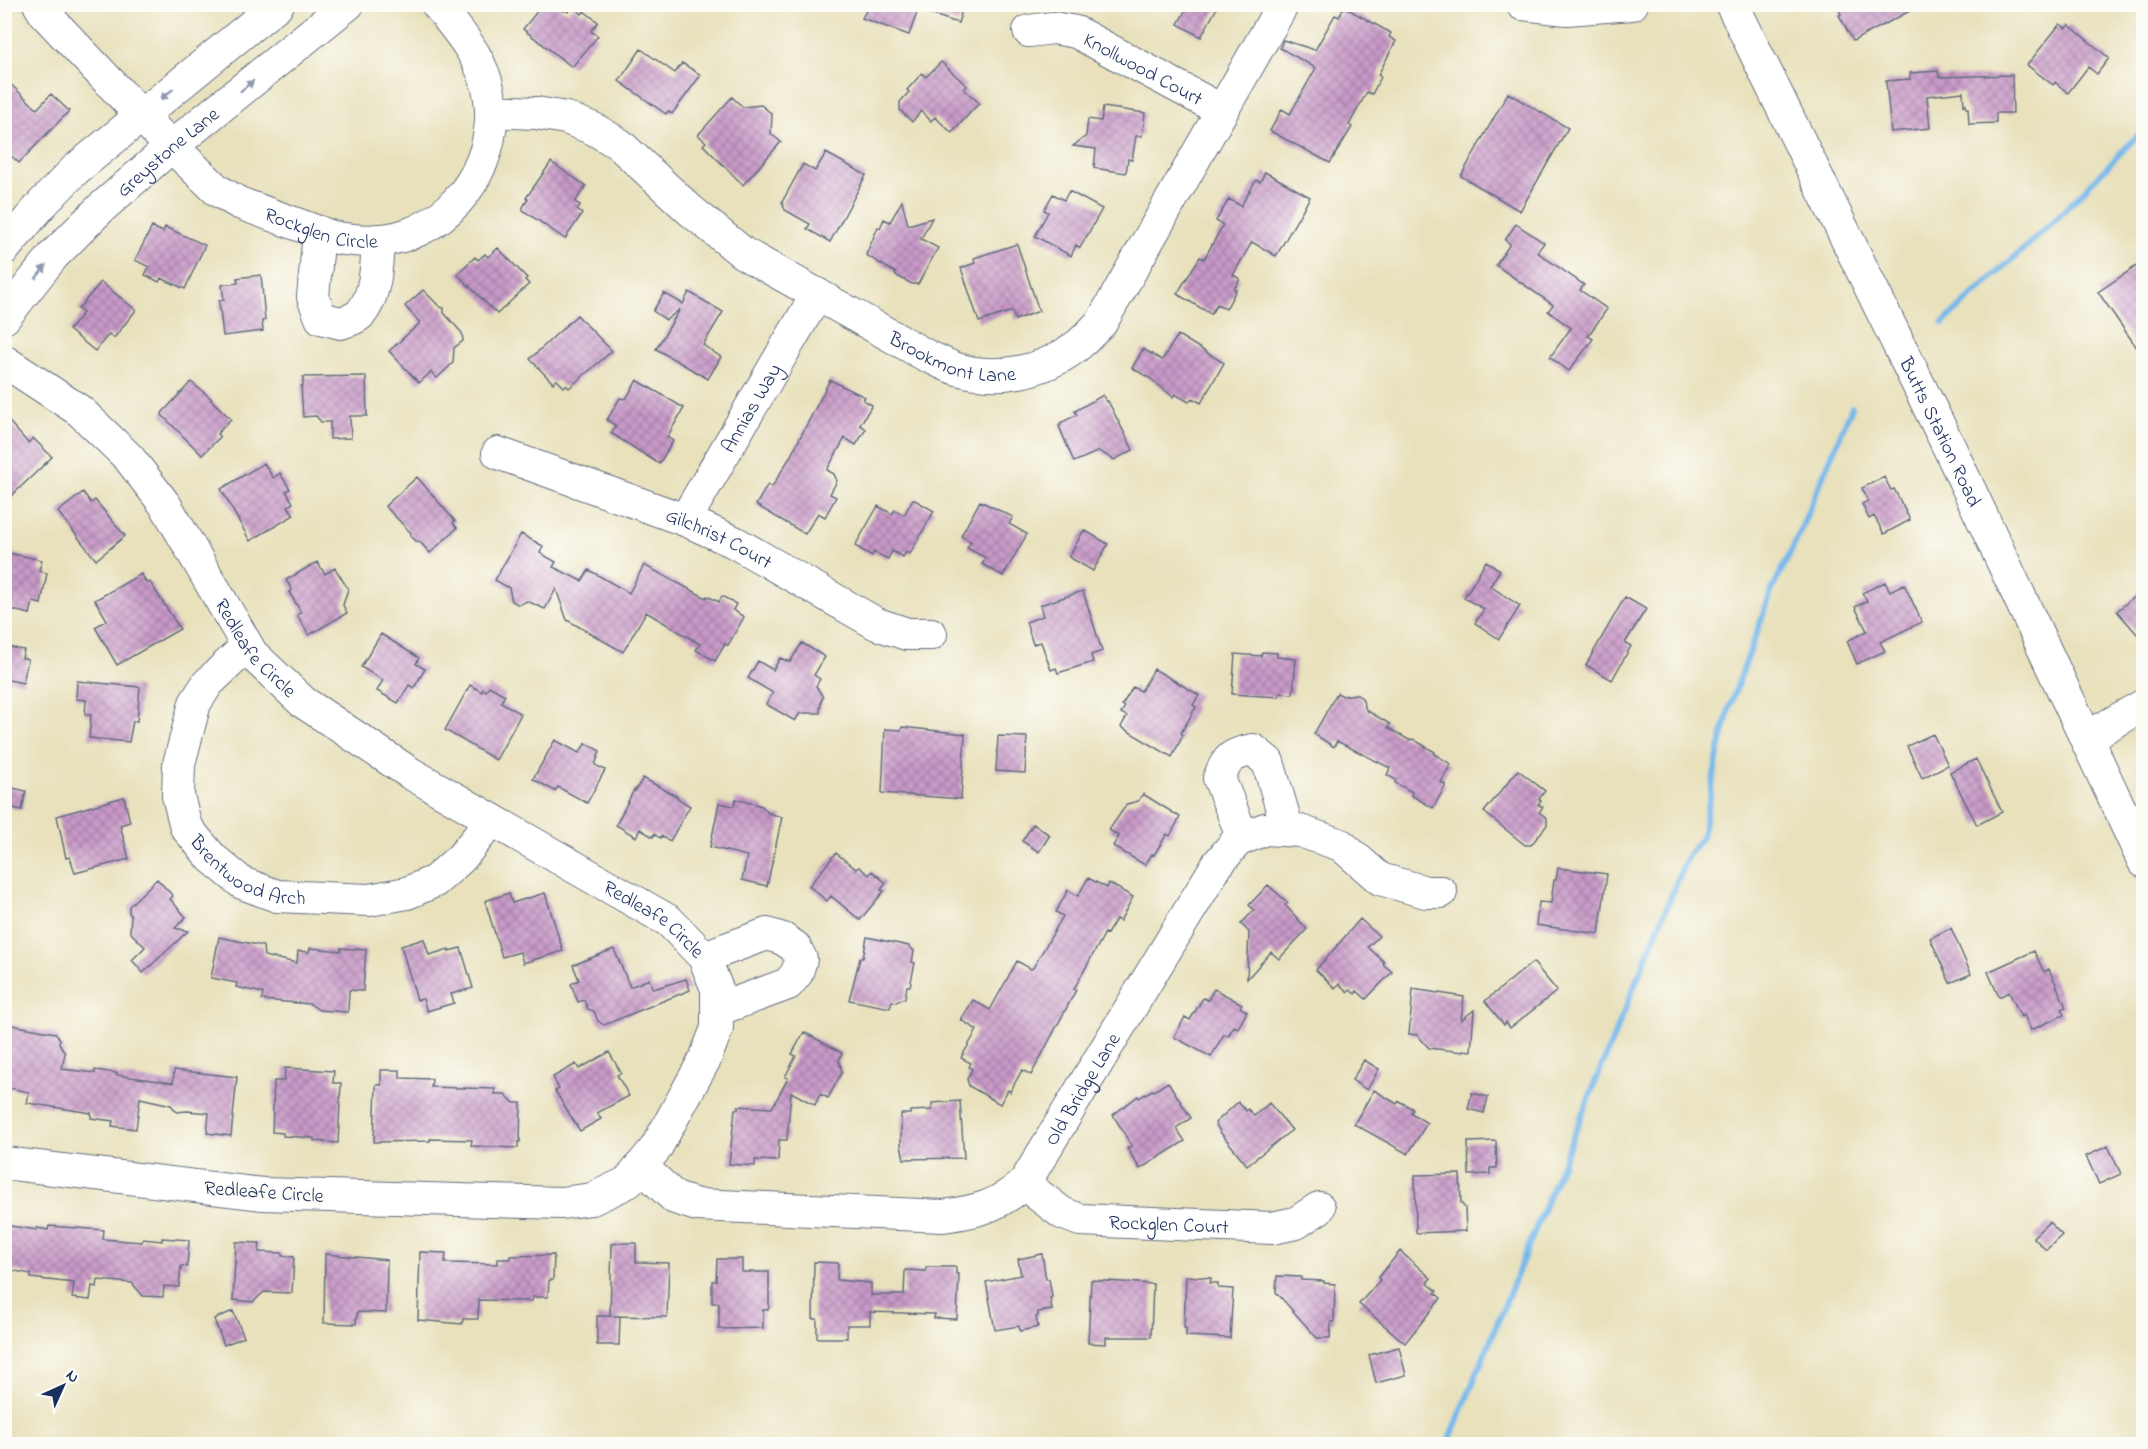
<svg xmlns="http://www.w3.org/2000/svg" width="2148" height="1449" font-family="'Indie Flower',sans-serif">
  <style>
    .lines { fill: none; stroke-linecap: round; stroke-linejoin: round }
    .stream { stroke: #75b8eb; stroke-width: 6 }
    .building { fill: url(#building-cross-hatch) }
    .minor-casing { stroke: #636d7f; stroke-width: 34 }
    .major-casing { stroke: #636d7f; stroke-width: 35 }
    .minor { stroke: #fff; stroke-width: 32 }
    .major { stroke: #fff; stroke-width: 33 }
    .oneway { fill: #8d97ae }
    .labels { text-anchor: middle; stroke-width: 4.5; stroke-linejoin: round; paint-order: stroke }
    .street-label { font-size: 20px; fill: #1b2f5e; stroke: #fdfcf7 }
  </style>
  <defs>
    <pattern id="building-cross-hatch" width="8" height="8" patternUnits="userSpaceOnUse" patternTransform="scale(1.5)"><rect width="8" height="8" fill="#c99ac8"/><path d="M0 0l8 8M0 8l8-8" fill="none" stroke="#a27ea6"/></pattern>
  </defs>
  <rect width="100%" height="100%" fill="#fdfcf7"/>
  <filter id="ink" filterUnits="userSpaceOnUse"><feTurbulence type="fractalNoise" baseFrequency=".0167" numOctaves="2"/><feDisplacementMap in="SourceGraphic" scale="12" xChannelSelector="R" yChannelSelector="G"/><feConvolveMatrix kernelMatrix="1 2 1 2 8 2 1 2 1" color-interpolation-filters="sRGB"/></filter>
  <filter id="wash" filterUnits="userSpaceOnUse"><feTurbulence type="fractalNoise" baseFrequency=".008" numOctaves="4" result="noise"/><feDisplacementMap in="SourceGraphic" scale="24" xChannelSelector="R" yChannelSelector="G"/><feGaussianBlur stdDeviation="1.35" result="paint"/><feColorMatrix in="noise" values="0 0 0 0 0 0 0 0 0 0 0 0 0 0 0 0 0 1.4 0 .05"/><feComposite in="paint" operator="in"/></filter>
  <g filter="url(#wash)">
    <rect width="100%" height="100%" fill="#e8e1bc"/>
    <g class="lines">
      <path class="stream" d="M1943 323 2054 221 2144 129
        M1448 1444 1687 857 1702 837 1719 750 1730 706 1772 590 1795 543 1852 407"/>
    </g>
    <g id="blocks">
      <path class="building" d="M543 4H556L564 11 566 10 568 12 573 6 582 14 584 11 598 22 591 31 598 36 572 67 523 29Z
        M870 4H964L958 23 918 10 909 35 862 18Z
        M1189 4H1219L1201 37 1178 24Z
        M1836 4H1923L1853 41 1839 15 1841 14Z
        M1344 7 1391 33 1389 37 1396 41 1378 75 1381 77 1372 94 1367 92 1349 125 1352 127 1330 163 1270 131 1282 109 1290 114 1316 68 1280 48 1283 40 1315 50 1335 15 1339 17Z
        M2060 24 2066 28 2069 25 2109 58 2097 74 2088 67 2068 93 2055 82 2053 85 2027 65Z
        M641 49 675 73 682 63 701 75 672 114 668 111 666 114 619 81Z
        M941 62 967 86 964 89 979 103 952 133 935 117 931 121 921 111 912 122 900 110V102L909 92 907 90 922 73 926 77Z
        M1938 71 1939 77 2012 75 2013 113H1996V123L1969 124 1968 108H1966V104L1964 105 1963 92 1927 96 1930 128 1891 132 1886 81 1910 79V73Z
        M4 78 37 109 51 94 69 111 19 163 4 149Z
        M1508 93 1568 128 1520 211 1461 176Z
        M732 97 743 107 761 105 772 114 771 134 781 142 743 185 703 145 706 142 698 135Z
        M1103 107 1145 113 1142 136H1136L1132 160 1128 159 1126 173 1094 168 1096 149 1073 146 1086 136 1088 119 1101 121Z
        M826 153 866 175 830 242 807 229 810 224 785 210 782 202 803 164 815 171Z
        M551 162 586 186 575 202 580 205 577 210 582 214 565 239 523 210V207L528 199 526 198Z
        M1265 172 1310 197 1276 256 1252 242 1233 275 1240 279 1234 289 1236 290 1226 309 1217 304 1211 314 1177 294 1200 257 1204 259 1223 225 1216 221 1229 199 1241 206 1256 180 1260 182Z
        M1069 191 1102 209 1080 248 1076 245 1071 256 1035 236 1048 212 1044 210 1053 194 1064 200Z
        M902 201 908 225 932 218 921 239 938 248 918 284H912L895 275 896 273 866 255 878 227 880 228 884 219 890 222Z
        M1516 224 1544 243 1537 252 1584 285 1580 290 1607 309 1588 336 1593 339 1569 371 1550 357 1571 328 1548 311 1553 305 1496 265 1510 244 1505 240Z
        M152 227 163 232 165 227 205 245 185 289 161 278 159 282 145 275 149 267 135 260Z
        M1017 244 1039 311 1015 320 1012 311 979 322 961 268 975 263 974 258Z
        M498 248 527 278 525 280 529 284 497 314 457 274 475 257 478 260 485 254 488 257Z
        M2144 261V358L2098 292Z
        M261 275 265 320 262 321 263 331 223 336 219 301 224 300 222 285 238 283 237 278Z
        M101 282 136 310 114 338 109 334 95 351 69 330 83 313 78 309Z
        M423 290 440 307 444 308V313L462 333 463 341 454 348 453 363 437 378 431 372 419 383 389 351 420 323 405 306Z
        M689 292 723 312 703 345 721 357 708 379 656 349 680 309 666 320 653 311 664 293 683 304Z
        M577 315 612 351 569 388 566 385 564 387 557 380 553 383 530 359Z
        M1178 335 1224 363 1201 403 1192 398 1189 402 1175 394 1173 397 1151 379 1132 368 1143 349 1162 360Z
        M366 376 367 416H350L351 438 330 439V422H321L316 416 303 417 301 386H303V377Z
        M637 380 684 408 667 437 673 441 659 464 611 433 616 426 607 420 620 398 626 399Z
        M830 380 865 397 863 400 872 405 860 425 866 429 856 445 845 438 827 470 834 474 837 481 830 494 836 497 825 517 818 513 805 534 756 505 768 484 772 487 789 459Z
        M191 382 212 399 211 400 231 419 217 434 220 437 202 455 162 415V413Z
        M1103 395 1106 402 1108 401 1133 450 1114 460 1099 451 1074 462 1059 426 1061 425 1060 423 1077 415 1075 411Z
        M4 416 28 443 33 438 52 457 4 503Z
        M264 463 273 478 280 473 290 489 286 491 293 503 288 506 294 515 250 541 221 489Z
        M417 477 455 521 453 523 457 528 430 553 420 542 416 541 411 536V533L385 506Z
        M1884 477 1891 490 1894 489 1910 520 1884 534 1874 516 1869 519 1862 504 1868 501 1862 488Z
        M83 492 91 503 95 500 125 536 96 560 58 512Z
        M913 499 934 511 910 554 906 552 903 557 892 551 888 559 874 552 872 556 855 546 878 506 892 514 895 510 904 515Z
        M980 501 1013 517 1009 524 1027 534 1003 576 982 564 986 558 967 548 971 542 961 536Z
        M1084 530 1108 544 1093 571 1069 557Z
        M521 534 543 546 540 553 556 562 553 567 582 581 589 570 629 593 644 565 706 598 707 596 719 602 722 596 736 604 733 610 744 617 728 645 725 644 715 661 696 650 700 644 646 612 623 652 567 620 556 589 545 609 527 601 519 605 512 601 509 588 495 580Z
        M9 553 42 560 39 571 47 573 41 604 33 602 30 614 4 608V564H7Z
        M1486 561 1500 570 1490 586 1520 606 1499 639 1475 623 1484 609 1464 598Z
        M317 562 325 574 335 568 348 589 343 605 347 613 309 635 297 615 301 612 289 592 292 590 286 580Z
        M141 574 147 584 150 582 180 629 117 665 95 627 107 620 95 600Z
        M1885 582 1890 591 1904 584 1922 622 1880 642 1885 651 1857 664 1847 641 1867 631 1855 607 1867 601 1862 593Z
        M2144 588V642L2117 611Z
        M1083 591 1102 651 1091 655 1093 662 1058 673 1056 668 1051 670 1041 642 1033 644 1026 622 1043 616 1040 605Z
        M1625 597 1646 609 1625 643 1631 646 1612 680 1586 665Z
        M381 634 419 658 416 664 425 669 414 688 409 685 398 703 377 691 383 680 361 667Z
        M802 643 825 657 814 675 820 679 816 686 823 697 821 701 820 713H800L795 721 766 704 773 693 748 678 758 661 773 670 780 658 790 662Z
        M4 646 24 650 22 658 28 659 23 683 4 679Z
        M1262 652 1277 653V657L1296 659 1293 694 1280 693 1279 697 1232 694 1235 654 1261 656Z
        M1154 669 1199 695 1193 705 1196 707 1181 733 1183 735 1172 757 1121 727 1127 716 1121 713 1125 707 1122 705 1133 687 1141 691Z
        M77 681 140 687 137 721H133L129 742 89 738 91 715H85L86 700 76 699Z
        M470 685 482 692 483 689 486 691 489 686 505 695 501 702 521 714 496 760 445 730Z
        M1337 693 1343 696 1356 694 1362 698 1366 710 1390 724 1388 728 1409 740 1413 739 1435 752 1434 754 1451 764 1441 782 1446 785 1433 808 1411 795 1412 792 1395 783 1396 780 1387 775 1390 768 1337 741 1334 747 1314 734Z
        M902 727 965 734 961 799 882 793 885 729 901 730Z
        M1933 734 1948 765 1922 778 1907 746Z
        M998 736 1027 737 1025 773 996 771Z
        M555 740 579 753 586 743 600 751 595 765 605 770 587 803 558 787 555 791 533 779Z
        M1976 759 2002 812 1977 825 1950 772Z
        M1518 770 1545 791 1539 799 1541 801 1538 804 1543 807 1539 812 1547 818V825L1531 845H1525L1484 812Z
        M643 778 678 797 677 798 690 806 670 841 661 836 660 838 654 834 653 837 640 829 636 837 616 825 634 790 635 791Z
        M4 786 26 791 22 810 4 806Z
        M1143 794 1180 817 1170 836 1167 834 1154 855 1152 854 1145 865 1113 846 1119 836 1109 830 1127 804 1138 801Z
        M124 797 130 822 120 825 129 859 75 873 70 857 66 858 57 816Z
        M736 799 762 806 768 813 782 817 767 886 742 880 747 856 710 847 719 803 734 806Z
        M1033 824 1050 835 1039 852 1022 841Z
        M836 853 856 869 859 867 869 875 872 871 886 883 881 890 884 891 860 920 831 896 827 901 809 886Z
        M1558 868 1607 874 1599 934 1536 925 1539 902 1551 903 1554 880H1556Z
        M1088 878 1107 888 1109 883 1133 897 1120 921 1116 919 1107 934 1105 933 1074 989 1076 990 1031 1075 1022 1070 1010 1092 1008 1090 1000 1104 969 1086 967 1079 972 1069 969 1067 971 1063 961 1058 977 1030 961 1020 973 1000 990 1010 1017 961 1031 969 1033 968 1063 916 1056 912 1068 890 1078 896Z
        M157 879 173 896 170 899 186 917 175 928 188 931 143 973 132 960 145 947 130 932 131 916 129 913V906Z
        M1268 885 1288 903 1285 905 1307 929 1279 959 1271 952 1247 979 1249 932 1241 924 1254 910 1249 905Z
        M509 893 512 903 545 893 563 951 523 963 520 952 502 957 485 901Z
        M1360 919 1379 936 1368 947 1384 962 1383 964 1392 972 1366 999 1357 991 1355 994 1350 990 1348 992 1339 984 1335 988 1316 970Z
        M1951 928 1971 974 1950 983 1930 938Z
        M219 937 263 946 264 956 297 963 298 951 309 952 310 948 341 951V948L366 950 363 991 349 990 348 1012 319 1010 310 1004 262 1000 263 993 236 987 237 983 211 978Z
        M867 937 909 946 914 951 912 962 915 963 910 986H907L905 998 896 1002 892 1001 890 1008 849 1000 860 958H863Z
        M424 939 429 955 449 949V951L461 948 473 988 451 994 454 1003 427 1011 423 999 417 1000 401 946Z
        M614 949 630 987 649 979 653 989 686 979 690 990 604 1025 598 1021 594 1011 588 1009 584 1000 578 1002 571 984 579 980 573 965Z
        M2034 951 2044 972 2049 969 2066 1007 2061 1009 2064 1015 2031 1030 2024 1015 2021 1017 2009 992 1999 997 1988 972Z
        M1533 962 1557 991 1510 1028 1506 1022 1504 1025 1485 1001Z
        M1214 989 1242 1004 1240 1007 1247 1012 1238 1028 1234 1026 1228 1036 1224 1034 1211 1057 1174 1037 1185 1017 1190 1020 1203 998 1208 1000Z
        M1413 989 1464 997 1461 1020 1474 1010 1471 1051 1463 1050V1052L1429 1048 1417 1035 1409 1034Z
        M12 1025 55 1033 60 1039 59 1043 65 1053 62 1069 95 1073V1070L117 1073 116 1075 173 1083 174 1070 237 1077 231 1136 207 1133 209 1113 187 1111 177 1112 171 1105 140 1098 136 1129 112 1126 113 1121 91 1118V1113L27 1103 29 1092 4 1087V1033L11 1034Z
        M804 1032 842 1053 839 1060 842 1072 828 1098 820 1094 815 1105 791 1092 787 1140H779L778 1161 755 1160V1166L729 1164 735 1109H738V1106L772 1108 788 1078 785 1077 796 1056 792 1054Z
        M609 1052 621 1073 617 1075 629 1096 597 1113 601 1119 580 1131 555 1091 559 1089 553 1077 576 1064 579 1069Z
        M1364 1060 1379 1069 1367 1090 1352 1080Z
        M285 1068 334 1071 333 1083H341L338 1143 314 1141V1138L283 1136V1133L272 1132 274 1081H284Z
        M381 1070H400V1078L432 1079 431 1087 495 1089V1094H505L514 1103H521L520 1142H518V1148L471 1146 472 1140 430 1139V1141L374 1142 376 1085H381Z
        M1168 1082 1191 1118 1176 1128 1185 1141 1140 1169 1127 1148 1132 1146 1113 1115 1138 1096 1139 1098 1152 1090 1154 1091Z
        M1374 1090 1397 1104 1399 1101 1413 1109 1411 1113 1427 1123 1408 1154 1354 1124Z
        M1472 1093 1488 1097 1484 1113 1468 1109Z
        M960 1101 964 1158 904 1159 901 1145V1114H910V1111L932 1110V1103Z
        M1238 1102 1246 1111 1248 1109 1254 1116 1269 1103 1292 1130 1247 1165 1221 1133 1215 1123Z
        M1496 1141 1497 1168H1490V1174L1469 1175 1468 1142Z
        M2108 1146 2121 1174 2099 1184 2086 1156Z
        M1460 1174 1461 1203 1465 1208 1466 1231 1416 1233 1415 1175Z
        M2049 1222 2062 1235 2046 1250 2033 1237Z
        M4 1225 37 1230V1228L48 1230 49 1226 104 1230 103 1239 142 1242 143 1239 162 1241V1238L189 1240 187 1267 181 1266 179 1287 164 1286 163 1297 143 1296 132 1283 98 1280 97 1287 92 1286 90 1300 72 1298 74 1283 31 1278V1274L4 1269Z
        M236 1242 260 1243 259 1252 282 1253V1256L294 1257 292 1293 264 1292 253 1302 233 1300Z
        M620 1243H636V1262L669 1263 667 1317 610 1316 612 1244Z
        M1400 1251 1431 1278 1427 1283 1437 1291 1435 1293 1441 1298 1405 1343 1359 1304 1380 1280 1378 1278Z
        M420 1252 446 1253 445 1263 498 1264V1259H510V1256L554 1255 553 1280H549L548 1297H533L532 1301 479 1300 478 1319H463L462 1324 418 1320Z
        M325 1254 387 1260 386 1313 357 1312 356 1324 324 1323Z
        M1042 1254 1046 1279H1049L1052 1297 1050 1298 1052 1310 1038 1312V1316L1036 1317 1038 1327 1020 1331 1019 1326 995 1330 986 1282 1021 1275 1018 1259Z
        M717 1259H742V1272H769V1306L768 1310H763V1328L719 1329V1303H712V1281H716Z
        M814 1262 838 1263 837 1280 871 1283V1295H904L905 1270 926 1271V1267H956V1274H959L957 1319 934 1318 935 1314 870 1312V1325H847V1338H817V1319H813Z
        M1186 1276 1211 1278 1210 1283H1218V1288L1233 1289 1230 1338 1186 1336V1328H1184Z
        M1277 1276 1301 1277V1280L1324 1281V1283L1335 1284 1334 1322H1331L1330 1338H1317L1276 1292Z
        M1091 1280 1153 1284 1151 1337H1106V1344L1088 1343Z
        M233 1311 244 1337 224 1345 214 1319Z
        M597 1316H620L619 1345H597Z
        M1399 1347 1406 1375 1376 1383 1369 1355Z"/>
    </g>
  </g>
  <g filter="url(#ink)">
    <use href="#blocks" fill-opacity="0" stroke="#636d7f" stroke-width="1.5"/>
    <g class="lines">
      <defs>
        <g id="minor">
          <path id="s1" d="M39 4 45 14 156 131 217 190 239 203 332 237C357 242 384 243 409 234 469 212 505 142 486 81 477 52 456 28 437 4"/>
          <path d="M1522 4 1567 9 1632 4"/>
          <path id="s2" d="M1029 31 1053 28 1076 32 1221 110"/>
          <path id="s3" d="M491 111 536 113 566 118 594 129 619 144 690 210 743 253 927 356C937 360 947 366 957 369 999 381 1043 372 1077 346 1086 339 1093 330 1101 323L1283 4"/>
          <path d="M319 232 313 297 321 318 341 323C346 321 355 319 359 315 376 299 377 262 378 240"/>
          <path d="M4 249 42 204 75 170 278 4"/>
          <path id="s4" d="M4 318 53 256 100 209 172 146 348 4"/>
          <path id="s5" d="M4 361 80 411 129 458 166 506 252 654 303 702 410 773 669 921 704 957 717 989V1028L705 1059 656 1148 628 1182 592 1199 562 1203 263 1194 4 1163"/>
          <path id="s6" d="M498 453 685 520 734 542 877 624 907 634H931"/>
          <path id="s7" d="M685 520 817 294"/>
          <path id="s8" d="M247 646 208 683 195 703 179 764 178 796 186 827 212 858 242 883 277 896 369 900 407 893 435 881 461 858 492 820"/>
          <path d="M2086 738 2144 705"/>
          <path d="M1243 838 1219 778C1227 758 1231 754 1253 750L1268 762 1288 830"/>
          <path d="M704 957 767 934 783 939 795 947 801 959 797 973 788 984 717 1010"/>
          <path id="s9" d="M641 1166 675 1198 697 1205 943 1216C979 1211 995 1207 1024 1184L1217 865 1237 841 1265 829 1300 831 1341 845 1380 879 1426 892H1441"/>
          <path id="s10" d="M1024 1184 1062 1213 1080 1220 1272 1228 1296 1223 1319 1208"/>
        </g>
        <g id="major">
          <path id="s11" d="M1732 4 1949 447 2144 861"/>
        </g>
      </defs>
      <use href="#minor" class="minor-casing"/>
      <use href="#major" class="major-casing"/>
      <use href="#minor" class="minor"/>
      <use href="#major" class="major"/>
    </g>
    <defs><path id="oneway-solid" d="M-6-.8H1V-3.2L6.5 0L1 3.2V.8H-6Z" transform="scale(1.5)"/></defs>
    <g class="oneway">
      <use href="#oneway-solid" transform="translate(247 86) rotate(-39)"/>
      <use href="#oneway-solid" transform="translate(167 94) rotate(141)"/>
      <use href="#oneway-solid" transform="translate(41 272) rotate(-52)"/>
    </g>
  </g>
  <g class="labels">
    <g class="street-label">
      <text dy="7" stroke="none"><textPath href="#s2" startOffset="124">Knollwood Court</textPath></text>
      <text dy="7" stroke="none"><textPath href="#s4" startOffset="234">Greystone Lane</textPath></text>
      <text dy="7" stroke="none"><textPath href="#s1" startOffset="370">Rockglen Circle</textPath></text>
      <text dy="7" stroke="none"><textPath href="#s3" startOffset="536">Brookmont Lane</textPath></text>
      <text dy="7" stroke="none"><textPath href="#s7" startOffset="130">Annias Way</textPath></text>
      <text dy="7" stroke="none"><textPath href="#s11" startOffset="476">Butts Station Road</textPath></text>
      <text dy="7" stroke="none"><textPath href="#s6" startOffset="237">Gilchrist Court</textPath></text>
      <text dy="7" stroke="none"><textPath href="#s5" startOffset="388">Redleafe Circle</textPath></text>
      <text dy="7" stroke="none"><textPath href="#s8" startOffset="284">Brentwood Arch</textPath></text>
      <text dy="7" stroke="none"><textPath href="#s5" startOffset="874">Redleafe Circle</textPath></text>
      <text dy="7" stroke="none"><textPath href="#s9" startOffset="516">Old Bridge Lane</textPath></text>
      <text transform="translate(264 1191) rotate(4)" y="7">Redleafe Circle</text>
      <text dy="7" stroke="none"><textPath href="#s10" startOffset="156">Rockglen Court</textPath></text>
    </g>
  </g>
  <rect width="2148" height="1449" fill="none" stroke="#fdfcf7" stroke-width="24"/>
  <g transform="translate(63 1386) rotate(45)" stroke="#fdfcf7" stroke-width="4.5" paint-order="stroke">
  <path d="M0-4.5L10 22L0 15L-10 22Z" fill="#1b2f5e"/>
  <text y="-9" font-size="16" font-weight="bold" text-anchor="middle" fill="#1b2f5e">N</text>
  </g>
</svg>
